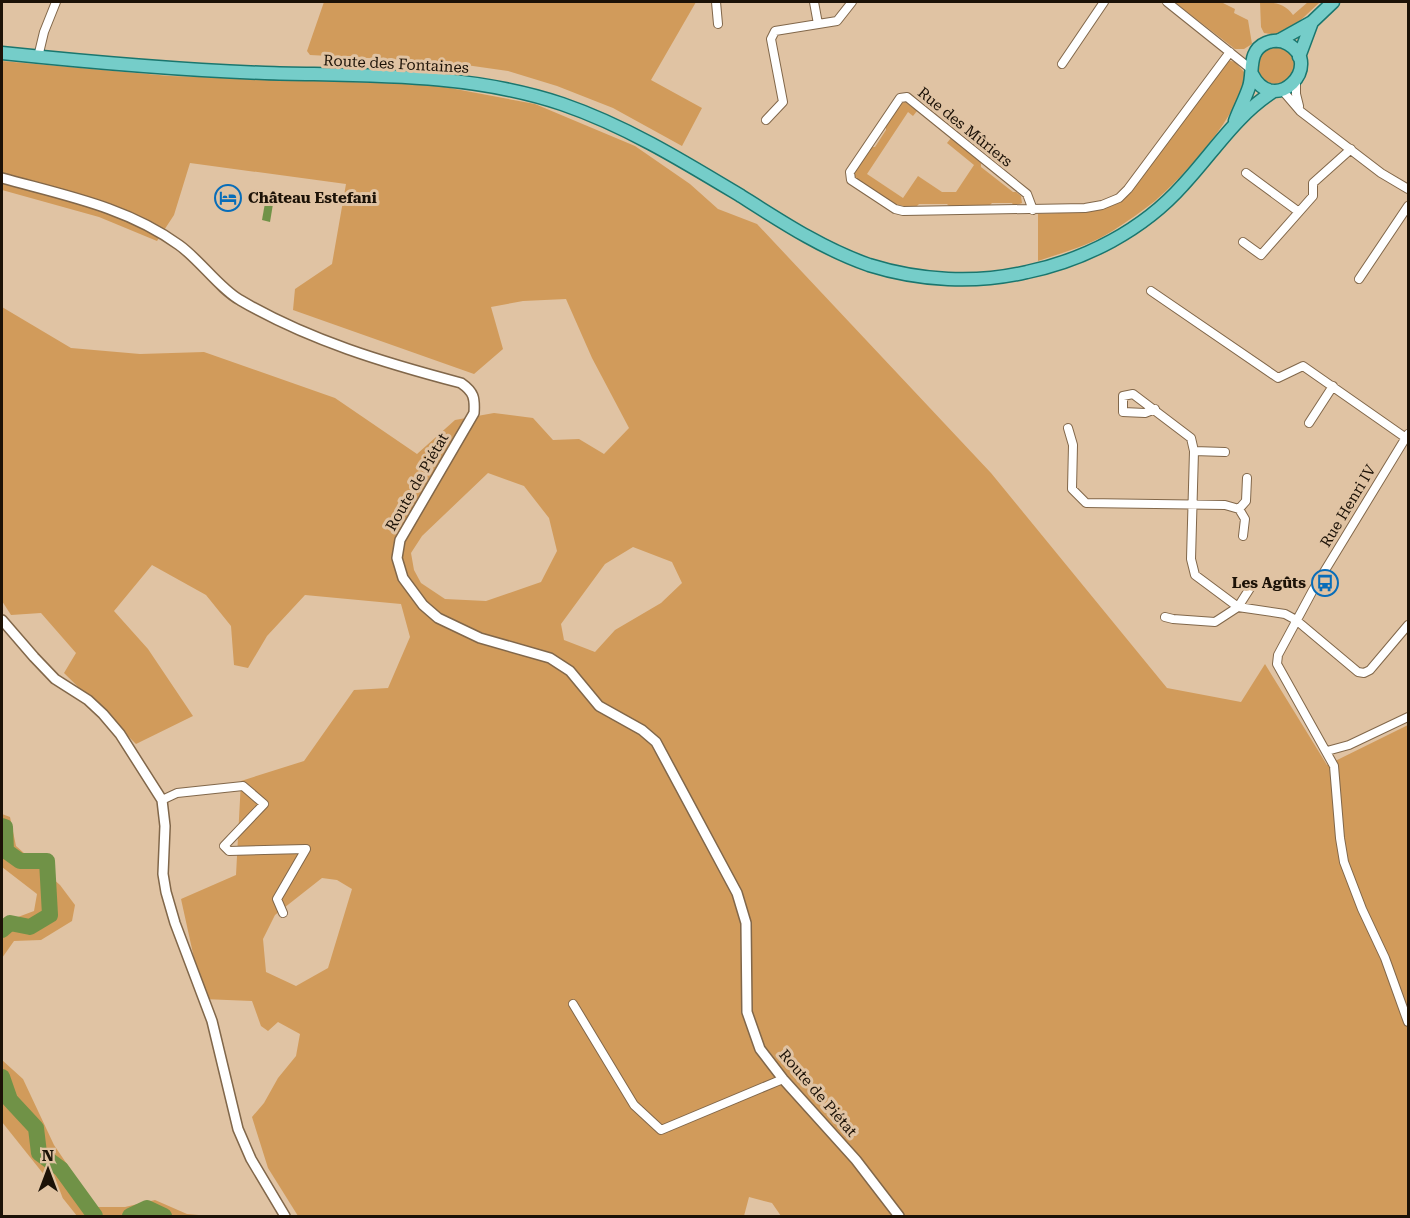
<svg xmlns="http://www.w3.org/2000/svg" width="1410" height="1218" font-family="'Roboto Serif',serif">
  <style>
    .green { fill: #d19b5b; fill-rule: evenodd }
    .water { fill: #709247 }
    .lines { fill: none; stroke-linecap: round; stroke-linejoin: round }
    .river { stroke: #709247; stroke-width: 16 }
    .minor-casing { stroke: #81674a; stroke-width: 10 }
    .tertiary-casing { stroke: #81674a; stroke-width: 12 }
    .primary-casing { stroke: #1a766e; stroke-width: 15 }
    .minor { stroke: #fff; stroke-width: 8 }
    .tertiary { stroke: #fff; stroke-width: 9 }
    .primary { stroke: #75cdc9; stroke-width: 12 }
    .labels { text-anchor: middle; stroke-width: 6; stroke-linejoin: round; paint-order: stroke }
    .street-label { font-size: 15px; fill: #1c1207; stroke: #e0c3a3 }
    .poi-label { font-size: 15px; font-weight: bold; fill: #1c1207; stroke: #e0c3a3; text-anchor: start }
  </style>
  <rect width="100%" height="100%" fill="#e0c3a3"/>
  <path class="green" d="M324 2H696L651 80 702 108 682 146 613 108 557 86 508 71 445 62 310 55 307 51Z
    M1174 2H1221L1235 9 1234 13 1248 20 1252 44 1244 49H1235Z
    M1260 2C1273 2 1285 3 1293 15L1308 2H1320L1288 32 1276 35 1264 33 1261 27Z
    M1257 65a19 19 0 1 1 38 0a19 19 0 1 1-38 0Z
    M1227 60 1235 62 1244 72C1247 108 1182 178 1155 201 1142 211 1128 221 1114 230 1091 245 1064 252 1038 261V214C1070 212 1102 214 1129 194Z
    M2 61 170 76 434 85 535 104 635 146 690 184 718 209 757 224 991 473 1167 688 1241 702 1265 664 1327 765 1408 725V1216H781L772 1203 749 1197 744 1216H298L268 1168 252 1117 264 1103 278 1078 296 1056 300 1034 278 1022 268 1031 261 1026 252 1001 203 999 181 899 236 875 241 781 304 761 354 690 388 688 410 637 401 604 305 595 267 636 248 668 234 665 231 626 206 595 152 565 114 611 148 649 193 716 136 744 64 673 76 653 41 613 11 615 2 601V307L71 348 140 354 204 352 335 398 417 454 455 420 494 413 533 418 553 440 579 439 604 454 629 428 592 358 566 299 523 301 491 307 503 349 474 374 293 310 295 289 332 264 346 184 190 163 174 215 157 241 99 217 2 190ZM488 473 524 486 549 518 557 551 541 582 486 601 445 599 421 583 414 570 411 553 422 536ZM633 547 672 562 682 583 661 603 615 630 595 652 564 640 561 624 605 564ZM322 878 337 880 352 889 328 968 296 986 266 972 263 939 275 915Z
    M905 102 917 111 913 116 908 112 867 174 903 198 918 176 942 192H956L974 165 947 143 951 138 981 163V167L1013 192H1016L1021 196 1022 203 1014 206 1012 203H992L989 206 950 207 947 204H919L916 207C890 208 875 192 854 178L855 172 871 147H875L886 130V126L901 103Z
    M2 814 10 817 16 846 60 885 75 905 72 921 41 940 14 941 2 958V923L34 911 37 894 2 867Z
    M2 1060 23 1079 54 1145 96 1207H125L155 1200 187 1214 210 1216H77L2 1122Z"/>
  <path class="water" d="M269 202 273 204 270 222 262 220 265 203Z"/>
  <g class="lines">
    <path class="river" d="M2 826 5 827 6 851 20 861H47L50 915 30 927 10 923 2 930
      M2 1077 10 1100 36 1128 39 1153 61 1169 95 1216
      M130 1216 147 1208 164 1216"/>
    <defs>
      <path id="minor" d="M716 2 718 24
        M814 2 818 24
        M1167 2 1252 70
        M38 57 44 32 56 2
        M1062 64 1104 2
        M1296 81V94L1299 106
        M1282 90 1300 111 1381 173 1408 189
        M766 120 783 102 771 39 775 31 837 21 852 2
        M1246 173 1299 212
        M1033 210 1027 194 907 97 900 98 850 172 851 180 895 209 903 211 1085 208 1102 205 1119 198 1128 189 1230 52
        M1243 242 1261 255 1313 196V183L1351 149
        M1359 279 1408 206
        M1151 291 1278 378 1303 366 1406 438
        M1155 409 1145 413 1123 412V396L1133 394 1191 438 1194 451 1191 559 1195 575 1238 607 1285 614 1296 620 1358 672 1364 673 1370 670 1408 625
        M1309 423 1333 386
        M1068 428 1073 445 1072 489 1086 503 1225 505 1239 509 1245 519 1243 536
        M1408 434 1313 590 1278 655 1277 664 1334 766 1340 838 1344 862 1362 909 1385 958 1408 1022
        M1194 451 1225 452
        M1239 509 1246 501 1247 478
        M1165 617 1173 619 1215 622 1238 607 1252 585
        M1327 751 1349 745 1408 717
        M162 800 177 793 243 786 264 804 224 846 229 851 306 849 277 899 283 913
        M573 1004 634 1105 661 1130 783 1079"/>
      <path id="tertiary" d="M2 178C63 195 127 207 179 245 199 259 220 289 240 300 308 340 385 363 461 383 474 392 475 398 474 413L400 540 397 558 403 578 423 605 438 618 480 638 550 658 570 671 599 706 642 730 656 742 737 893 746 923 747 1012 760 1049 783 1079 856 1160 899 1216
        M2 620 34 657 55 679 88 700 103 714 120 734 162 800 165 826 163 874 166 892 175 923 212 1021 238 1129 251 1159 285 1216"/>
      <path id="primary" d="M1278 41 1312 22 1333 2
        M2 53C89 62 177 70 265 73 364 76 467 72 562 104 626 126 683 161 741 196 782 222 823 249 869 265 920 281 976 284 1027 272 1085 260 1143 230 1183 185 1213 153 1236 115 1274 91
        M1299 57 1312 22
        M1235 121C1239 110 1245 99 1249 87 1254 72 1247 51 1266 43 1273 40 1281 40 1288 44 1325 65 1274 118 1252 74"/>
    </defs>
    <use href="#minor" class="minor-casing"/>
    <use href="#tertiary" class="tertiary-casing"/>
    <use href="#primary" class="primary-casing"/>
    <use href="#minor" class="minor"/>
    <use href="#tertiary" class="tertiary"/>
    <use href="#primary" class="primary"/>
  </g>
  <defs>
    <symbol id="hotel-ring" viewBox="-11 -11 22 22"><circle r="9.5" fill="#e0c3a3" stroke="#086db9" stroke-width="1.5"/><path d="M-6-4.5h1.5V1H6V5H4.5V3h-9V5H-6ZM-4 0a1.8 1.8 0 1 1 3.6 0ZM.5 0V-2.5h3Q6-2.5 6 0Z" fill="#086db9"/></symbol>
    <symbol id="bus-ring" viewBox="-11 -11 22 22"><circle r="9.5" fill="#e0c3a3" stroke="#086db9" stroke-width="1.5"/><path d="M-5-6H5V4H4V6H2V4H-2V6H-4V4H-5ZM-3.5-4V0h7V-4ZM-3.5 1.2v1.5H-2V1.2ZM2 1.2v1.5H3.5V1.2Z" fill="#086db9"/></symbol>
  </defs>
  <g fill-rule="evenodd">
    <use href="#hotel-ring" x="213" y="183" width="30" height="30"/>
    <use href="#bus-ring" x="1310" y="568" width="30" height="30"/>
  </g>
  <g class="labels">
    <g class="street-label">
      <text transform="translate(396 64) rotate(3)" y="5">Route des Fontaines</text>
      <text transform="translate(965 127) rotate(39)" y="5">Rue des Mûriers</text>
      <text transform="translate(417 482) rotate(-60)" y="5">Route de Piétat</text>
      <text transform="translate(1348 506) rotate(-59)" y="5">Rue Henri IV</text>
      <text transform="translate(818 1093) rotate(49)" y="5">Route de Piétat</text>
    </g>
    <g class="poi-label">
      <text x="248" y="203">Château Estefani</text>
      <text x="1306" y="588" text-anchor="end">Les Agûts</text>
    </g>
  </g>
  <rect width="1410" height="1218" fill="none" stroke="#1c1207" stroke-width="6"/>
  <g transform="translate(48 1170)" stroke="#e0c3a3" stroke-width="4.5" paint-order="stroke">
  <path d="M0-4.5L10 22L0 15L-10 22Z" fill="#1c1207"/>
  <text y="-9" font-size="16" font-weight="bold" text-anchor="middle" fill="#1c1207">N</text>
  </g>
</svg>
